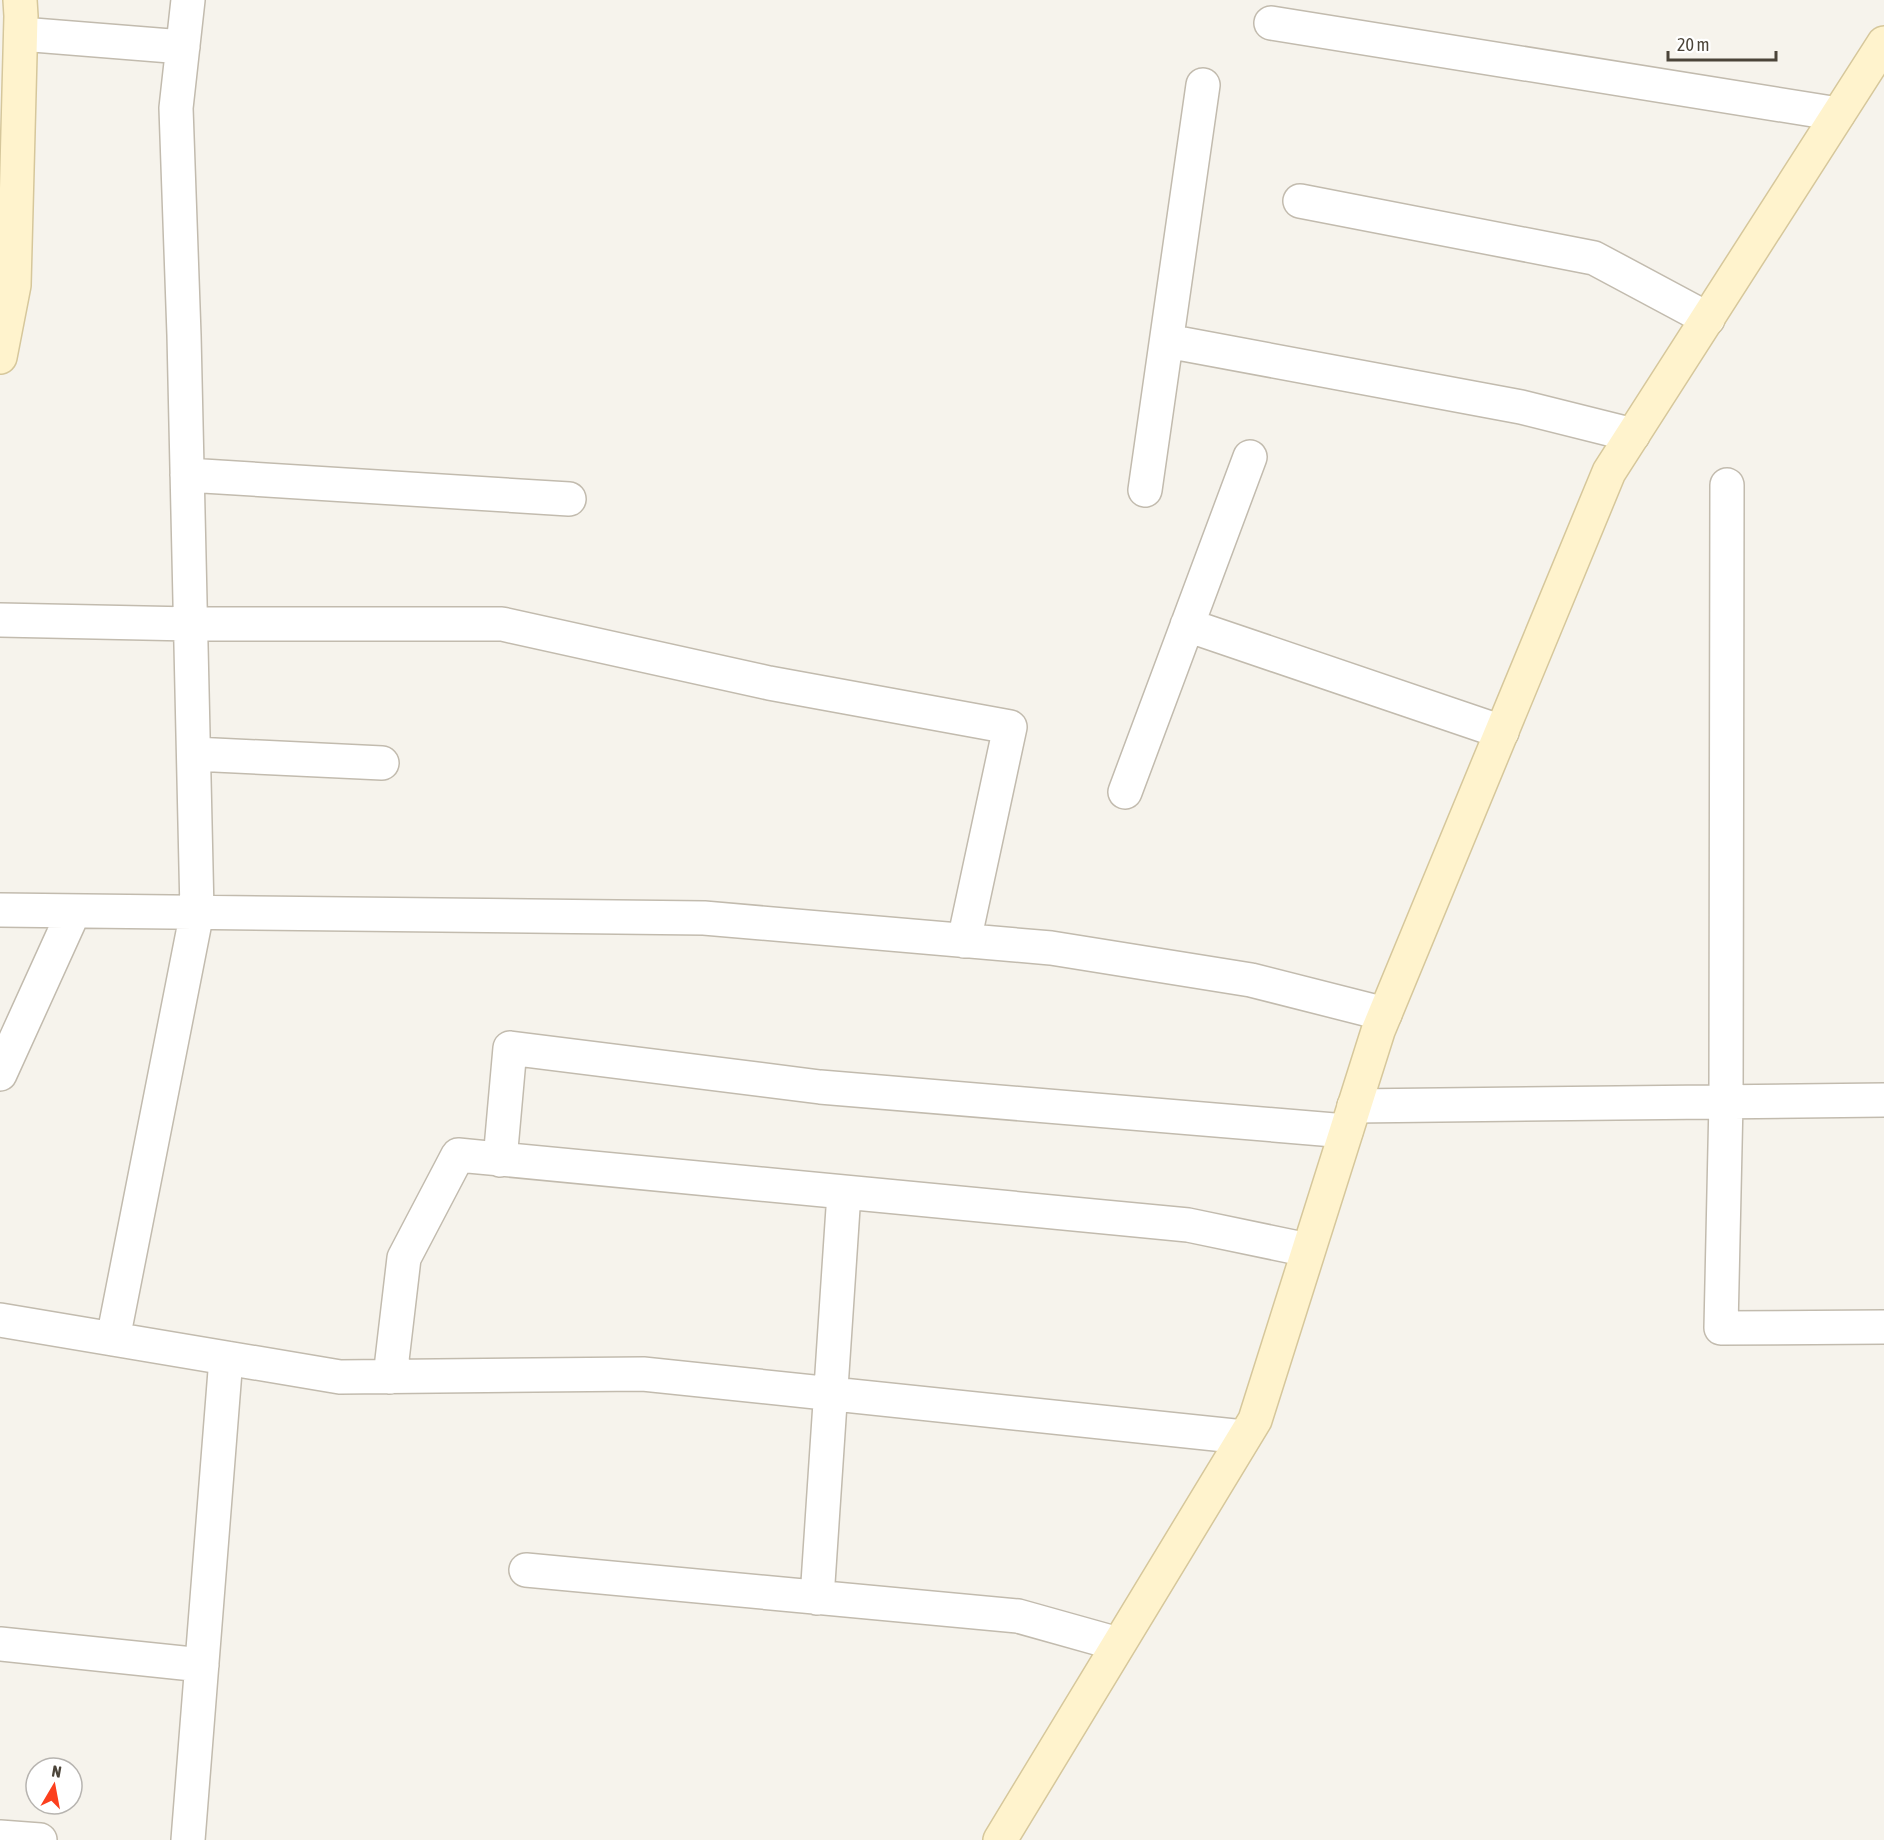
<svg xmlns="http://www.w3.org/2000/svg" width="1884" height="1840" font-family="'Asap Condensed',sans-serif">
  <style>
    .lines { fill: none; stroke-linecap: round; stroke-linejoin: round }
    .street-casing { stroke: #c2bbae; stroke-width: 36 }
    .secondary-casing { stroke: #d6c79b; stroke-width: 36 }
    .street { stroke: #fff; stroke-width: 33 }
    .secondary { stroke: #fff3cd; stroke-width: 33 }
  </style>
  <rect width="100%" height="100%" fill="#f6f3ec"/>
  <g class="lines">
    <defs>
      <path id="street" d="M1271 23 1838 114
        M21 34 183 47
        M1300 201 1594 258 1708 319
        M1167 341 1521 407 1633 435
        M187 475 569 499
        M1727 485 1726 1101 1721 1328 1884 1327
        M1145 490 1203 85
        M0 620 191 624H502L769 683 1010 727 964 941
        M1187 625 1502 732
        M194 754 382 763
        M1125 792 1250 457
        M0 910 704 918 1051 948 1251 980 1385 1014
        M0 1074 74 911
        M1354 1106 1884 1100
        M500 1160 510 1048 820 1087 1346 1131
        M0 1320 340 1377 643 1374 1244 1437
        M113 1339 197 912 184 335 176 108 188 0
        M390 1377 404 1258 458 1155 1188 1225 1308 1250
        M526 1570 1018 1616 1118 1644
        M817 1598 844 1193
        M0 1644 202 1665
        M0 1837 40 1840
        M188 1840 226 1358"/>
      <path id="secondary" d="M0 357 14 285 21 16 20 0
        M1000 1840 1255 1420 1378 1031 1609 472 1884 43"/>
    </defs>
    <use href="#street" class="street-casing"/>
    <use href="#secondary" class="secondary-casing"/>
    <use href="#street" class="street"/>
    <use href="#secondary" class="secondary"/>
  </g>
  <g transform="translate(54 1786) rotate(10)"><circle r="28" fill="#ffffff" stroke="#b7b4b0" stroke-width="1.5"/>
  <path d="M0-4.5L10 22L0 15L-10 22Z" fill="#fc3f1d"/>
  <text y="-9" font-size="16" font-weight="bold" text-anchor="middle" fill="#4b4439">N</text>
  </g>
  <path d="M1668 51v9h108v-9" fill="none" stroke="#4b4439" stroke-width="3"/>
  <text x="1677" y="51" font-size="18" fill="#4b4439" stroke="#ffffff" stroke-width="4.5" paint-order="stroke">20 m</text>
</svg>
